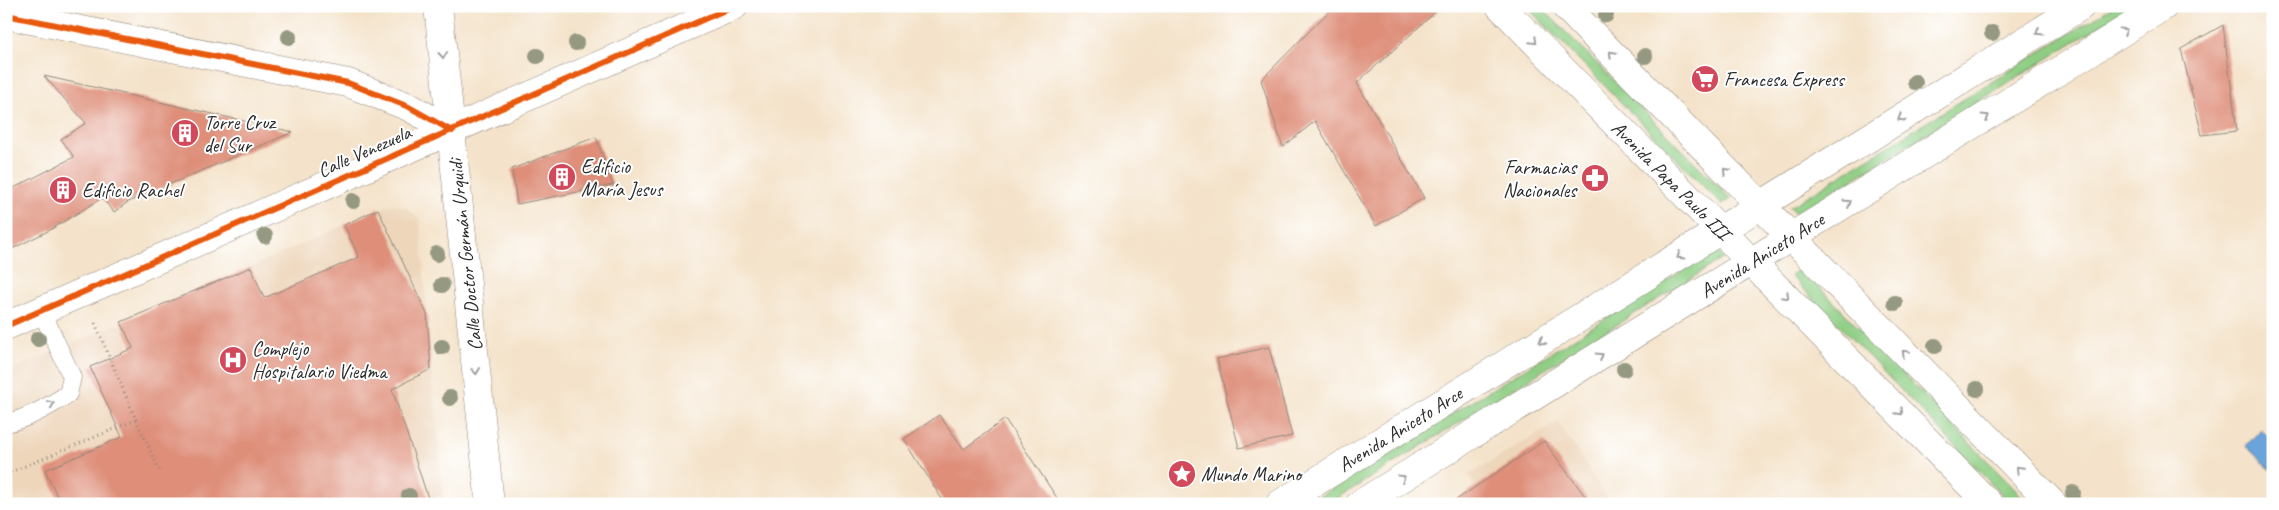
<svg xmlns="http://www.w3.org/2000/svg" width="2279" height="510" font-family="Caveat,sans-serif">
  <style>
    .built { fill: #eed6bb }
    .green { fill: #8ecd83; stroke: #5c7c57 }
    .water { fill: #6aa4da; stroke: #4a6882 }
    .building { fill: #de8e79 }
    .lines { fill: none; stroke-linecap: round; stroke-linejoin: round }
    .service-casing { stroke: #90877a; stroke-width: 19 }
    .minor-casing { stroke: #90877a; stroke-width: 29 }
    .secondary-casing { stroke: #90877a; stroke-width: 29 }
    .path { stroke: #90877a; stroke-width: 3; stroke-dasharray: 1 4; stroke-linecap: butt }
    .service { stroke: #fff; stroke-width: 18 }
    .minor { stroke: #fff; stroke-width: 28 }
    .secondary { stroke: #fff; stroke-width: 28 }
    .cycleway-casing { stroke: #fff; stroke-width: 9 }
    .cycleway { stroke: #e8590c; stroke-width: 6 }
    .tree { fill: #969981 }
    .oneway { stroke: #a0a0a0 }
    .labels { text-anchor: middle; stroke-width: 4; stroke-linejoin: round; paint-order: stroke }
    .poi-label { font-size: 20px; fill: #2b2b2b; stroke: #fff; text-anchor: start }
    .street-label { font-size: 20px; fill: #2b2b2b; stroke: #fff }
  </style>
  <rect width="100%" height="100%" fill="#fff"/>
  <filter id="ink" filterUnits="userSpaceOnUse"><feTurbulence type="fractalNoise" baseFrequency=".02" numOctaves="2"/><feDisplacementMap in="SourceGraphic" scale="10" xChannelSelector="R" yChannelSelector="G"/><feConvolveMatrix kernelMatrix="1 2 1 2 8 2 1 2 1" color-interpolation-filters="sRGB"/></filter>
  <filter id="wash" filterUnits="userSpaceOnUse"><feTurbulence type="fractalNoise" baseFrequency=".0096" numOctaves="4" result="noise"/><feDisplacementMap in="SourceGraphic" scale="20" xChannelSelector="R" yChannelSelector="G"/><feGaussianBlur stdDeviation="1.12" result="paint"/><feColorMatrix in="noise" values="0 0 0 0 0 0 0 0 0 0 0 0 0 0 0 0 0 1.4 0 .05"/><feComposite in="paint" operator="in"/></filter>
  <g filter="url(#wash)">
    <rect width="100%" height="100%" fill="#f4e3ca"/>
    <path class="built" d="M391 204 407 208 420 220 431 371 445 504H6V372L251 267Z
      M1558 422 1612 504H1482L1469 475Z"/>
    <path class="green" d="M1526 6H1540L1731 199 1722 205Z
      M2114 6H2132L1797 214 1790 207Z
      M1716 250 1724 258 1328 504H1307Z
      M1800 267 2029 504H2011L1791 276Z"/>
    <path class="water" d="M2261 429 2271 439 2273 438V472L2246 446Z"/>
    <g id="blocks">
      <path class="building" d="M1334 6H1442L1357 83 1424 198 1376 226 1315 121 1283 147 1261 80Z
        M2223 25 2237 131 2202 135 2181 49Z
        M44 76 293 132 128 202 114 212 102 198 50 230 6 252V192L74 157 61 139 86 123Z
        M596 137 613 185 517 204 512 169Z
        M378 209 427 314 431 369 392 389 430 504H61L45 470 122 437 90 367 133 348 121 322 251 267 264 298 359 257 344 225Z
        M1269 347 1292 436 1239 448 1217 359Z
        M939 415 964 449 1005 419 1061 504H945L904 439Z
        M1544 441 1591 504H1450Z"/>
    </g>
  </g>
  <g filter="url(#ink)">
    <use href="#blocks" fill-opacity="0" stroke="#90877a" stroke-width="1"/>
    <g class="lines">
      <defs>
        <path id="service" d="M6 423C28 419 50 406 68 394L72 377 41 310"/>
        <path id="minor" d="M438 6 490 504
          M6 15 348 83 409 107 452 131
          M6 326 734 6"/>
        <path id="secondary" d="M1500 6 1989 504
          M1565 6 2053 504
          M1280 504 2081 6
          M1360 504 2164 6"/>
      </defs>
      <use href="#service" class="service-casing"/>
      <use href="#minor" class="minor-casing"/>
      <use href="#secondary" class="secondary-casing"/>
      <path class="path" d="M95 323 136 420
        M6 474 136 420 160 471"/>
      <use href="#service" class="service"/>
      <use href="#minor" class="minor"/>
      <use href="#secondary" class="secondary"/>
      <defs>
        <path id="cycleway" d="M6 15 348 83 409 107 452 131
          M6 326 734 6"/>
      </defs>
      <use href="#cycleway" class="cycleway-casing"/>
      <use href="#cycleway" class="cycleway"/>
    </g>
    <g class="tree">
      <circle cx="1606" cy="15" r="8"/>
      <circle cx="1992" cy="33" r="8"/>
      <circle cx="289" cy="37" r="8"/>
      <circle cx="576" cy="43" r="8"/>
      <circle cx="537" cy="56" r="8"/>
      <circle cx="1645" cy="56" r="8"/>
      <circle cx="1915" cy="82" r="8"/>
      <circle cx="353" cy="201" r="8"/>
      <circle cx="265" cy="236" r="8"/>
      <circle cx="437" cy="254" r="8"/>
      <circle cx="442" cy="285" r="8"/>
      <circle cx="1895" cy="303" r="8"/>
      <circle cx="38" cy="339" r="8"/>
      <circle cx="1935" cy="346" r="8"/>
      <circle cx="442" cy="347" r="8"/>
      <circle cx="1624" cy="369" r="8"/>
      <circle cx="1977" cy="389" r="8"/>
      <circle cx="450" cy="398" r="8"/>
      <circle cx="2073" cy="493" r="8"/>
      <circle cx="409" cy="496" r="8"/>
    </g>
    <defs><path id="oneway-chevron" d="M-2-3.5L2.5 0L-2 3.5" fill="none" stroke-width="1.6" stroke-linecap="round" stroke-linejoin="round" transform="scale(1.25)"/></defs>
    <g class="oneway">
      <use href="#oneway-chevron" transform="translate(2124 31) rotate(-32)"/>
      <use href="#oneway-chevron" transform="translate(2039 32) rotate(148)"/>
      <use href="#oneway-chevron" transform="translate(1534 41) rotate(45)"/>
      <use href="#oneway-chevron" transform="translate(1612 54) rotate(-134)"/>
      <use href="#oneway-chevron" transform="translate(443 55) rotate(84)"/>
      <use href="#oneway-chevron" transform="translate(1986 117) rotate(-32)"/>
      <use href="#oneway-chevron" transform="translate(1901 118) rotate(148)"/>
      <use href="#oneway-chevron" transform="translate(1726 171) rotate(-134)"/>
      <use href="#oneway-chevron" transform="translate(1848 203) rotate(-32)"/>
      <use href="#oneway-chevron" transform="translate(1680 256) rotate(148)"/>
      <use href="#oneway-chevron" transform="translate(1786 296) rotate(46)"/>
      <use href="#oneway-chevron" transform="translate(1542 341) rotate(148)"/>
      <use href="#oneway-chevron" transform="translate(1905 353) rotate(-134)"/>
      <use href="#oneway-chevron" transform="translate(1600 356) rotate(-32)"/>
      <use href="#oneway-chevron" transform="translate(476 371) rotate(84)"/>
      <use href="#oneway-chevron" transform="translate(51 404) rotate(-27)"/>
      <use href="#oneway-chevron" transform="translate(1900 412) rotate(46)"/>
      <use href="#oneway-chevron" transform="translate(2019 469) rotate(-134)"/>
      <use href="#oneway-chevron" transform="translate(1402 478) rotate(-32)"/>
    </g>
  </g>
  <defs>
    <symbol id="supermarket-disc" viewBox="-11 -11 22 22"><circle r="9.5" fill="#d1495b" stroke="#fff"/><path d="M-6-5.5h2.5l.6 2H6L4.5 2H-2.5L-4.4-4H-6ZM-1.5 3.2a1.3 1.3 0 1 0 .1 0ZM3 3.2a1.3 1.3 0 1 0 .1 0Z" fill="#fff"/></symbol>
    <symbol id="building-disc" viewBox="-11 -11 22 22"><circle r="9.5" fill="#d1495b" stroke="#fff"/><path d="M-4-6H4V6H1V3H-1V6H-4ZM-2.5-4.3h1.7v1.8h-1.7ZM.8-4.3h1.7v1.8H.8ZM-2.5-1h1.7V.8h-1.7ZM.8-1h1.7V.8H.8Z" fill="#fff"/></symbol>
    <symbol id="pharmacy-disc" viewBox="-11 -11 22 22"><circle r="9.5" fill="#d1495b" stroke="#fff"/><path d="M-2-6h4v4h4v4h-4v4h-4v-4h-4v-4h4Z" fill="#fff"/></symbol>
    <symbol id="hospital-disc" viewBox="-11 -11 22 22"><circle r="9.5" fill="#d1495b" stroke="#fff"/><path d="M-5-5h3v3.5h4V-5h3V5h-3V1.5h-4V5h-3Z" fill="#fff"/></symbol>
    <symbol id="sight-disc" viewBox="-11 -11 22 22"><circle r="9.5" fill="#d1495b" stroke="#fff"/><path d="M0-6L1.8-2.2L6-1.7L2.9 1.2L3.7 5.4L0 3.3L-3.7 5.4L-2.9 1.2L-6-1.7L-1.8-2.2Z" fill="#fff"/></symbol>
  </defs>
  <g fill-rule="evenodd">
    <use href="#supermarket-disc" x="1689" y="63" width="32" height="32"/>
    <use href="#building-disc" x="169" y="117" width="32" height="32"/>
    <use href="#building-disc" x="546" y="161" width="32" height="32"/>
    <use href="#pharmacy-disc" x="1579" y="162" width="32" height="32"/>
    <use href="#building-disc" x="47" y="174" width="32" height="32"/>
    <use href="#hospital-disc" x="217" y="344" width="32" height="32"/>
    <use href="#sight-disc" x="1166" y="458" width="32" height="32"/>
  </g>
  <g class="labels">
    <g class="poi-label">
      <text x="1724" y="86">Francesa Express</text>
      <text x="204" y="129">Torre Cruz<tspan x="204" dy="23">del Sur</tspan></text>
      <text x="581" y="173">Edificio<tspan x="581" dy="23">María Jesus</tspan></text>
      <text x="1576" y="174" text-anchor="end">Farmacias<tspan x="1576" dy="23">Nacionales</tspan></text>
      <text x="82" y="197">Edificio Rachel</text>
      <text x="252" y="355">Complejo<tspan x="252" dy="23">Hospitalario Viedma</tspan></text>
      <text x="1201" y="481">Mundo Marino</text>
    </g>
    <g class="street-label">
      <text transform="translate(364 151) rotate(-24)" y="7">Calle Venezuela</text>
      <text transform="translate(1671 180) rotate(45)" y="7">Avenida Papa Paulo III</text>
      <text transform="translate(465 255) rotate(-96)" y="7">Calle Doctor Germán Urquidi</text>
      <text transform="translate(1762 255) rotate(-32)" y="7">Avenida Aniceto Arce</text>
      <text transform="translate(1400 429) rotate(-32)" y="7">Avenida Aniceto Arce</text>
    </g>
  </g>
  <rect width="2279" height="510" fill="none" stroke="#fff" stroke-width="25"/>
</svg>
